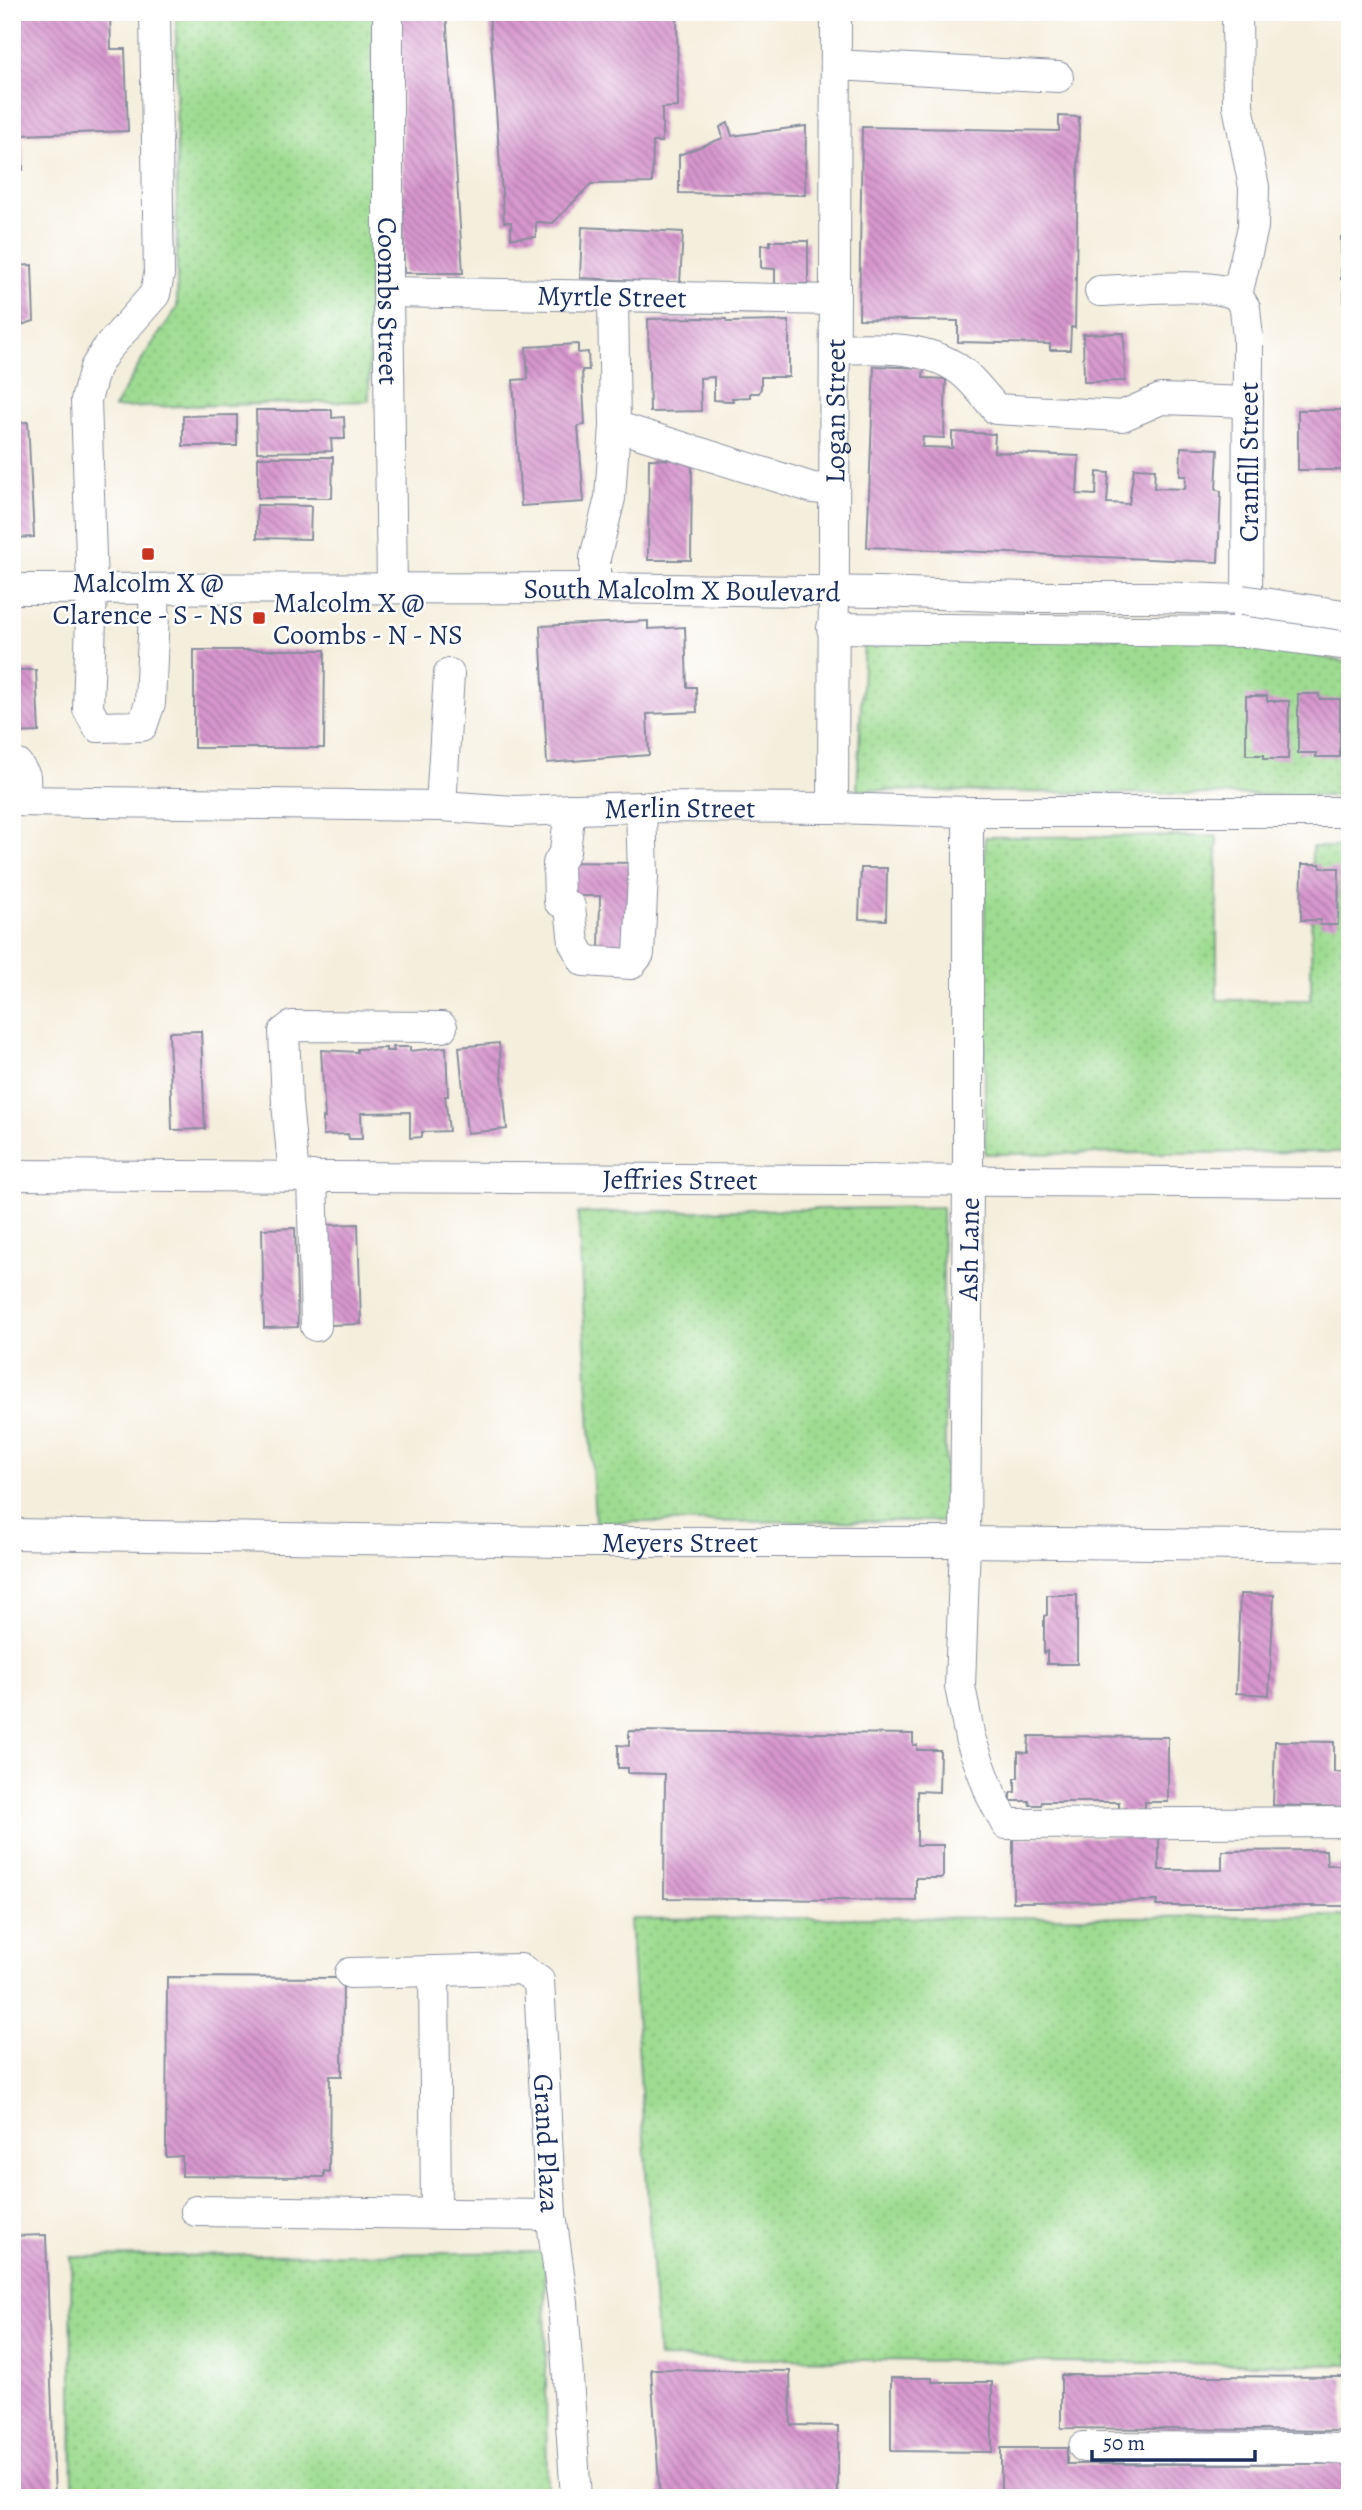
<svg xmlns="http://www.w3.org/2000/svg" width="1362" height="2510" font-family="Alegreya,serif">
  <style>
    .grass { fill: url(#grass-dots); stroke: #5c8678; stroke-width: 2 }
    .building { fill: url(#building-back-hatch) }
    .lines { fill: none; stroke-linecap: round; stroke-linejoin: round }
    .minor-casing { stroke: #888e9d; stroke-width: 32 }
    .minor { stroke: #fff; stroke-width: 30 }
    .minor-bridge-casing { stroke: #888e9d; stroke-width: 32; stroke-linecap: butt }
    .minor-bridge { stroke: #fff; stroke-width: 30 }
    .poi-dot { fill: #c8321e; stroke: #fff; stroke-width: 2.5 }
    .labels { text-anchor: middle; stroke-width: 5; stroke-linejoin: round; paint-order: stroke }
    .street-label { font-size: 28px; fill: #1b2f5e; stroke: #fff }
    .poi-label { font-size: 28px; fill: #1b2f5e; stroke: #fff }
  </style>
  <defs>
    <pattern id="grass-dots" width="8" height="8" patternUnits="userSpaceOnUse" patternTransform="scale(1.75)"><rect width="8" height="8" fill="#9edc91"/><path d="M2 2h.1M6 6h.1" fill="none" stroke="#88bd7f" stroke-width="1.8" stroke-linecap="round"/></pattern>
    <pattern id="building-back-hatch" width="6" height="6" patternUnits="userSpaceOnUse" patternTransform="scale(1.75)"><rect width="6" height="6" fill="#d796cd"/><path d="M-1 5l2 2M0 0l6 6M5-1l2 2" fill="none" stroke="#ae7baa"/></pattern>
  </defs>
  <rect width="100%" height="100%" fill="#fff"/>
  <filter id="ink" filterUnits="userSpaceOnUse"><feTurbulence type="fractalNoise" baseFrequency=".0143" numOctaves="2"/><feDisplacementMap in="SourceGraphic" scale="14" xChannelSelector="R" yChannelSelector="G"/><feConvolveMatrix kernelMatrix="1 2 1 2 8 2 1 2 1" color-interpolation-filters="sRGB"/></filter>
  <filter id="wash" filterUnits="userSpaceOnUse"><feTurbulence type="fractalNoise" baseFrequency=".00686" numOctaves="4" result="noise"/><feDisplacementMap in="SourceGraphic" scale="28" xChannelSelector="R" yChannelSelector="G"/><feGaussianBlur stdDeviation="1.57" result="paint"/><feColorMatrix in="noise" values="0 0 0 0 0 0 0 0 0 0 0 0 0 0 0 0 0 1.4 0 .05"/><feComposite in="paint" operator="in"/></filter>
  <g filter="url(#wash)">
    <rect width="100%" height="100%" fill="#f4eedc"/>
    <path class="grass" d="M176 12H374L369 401 114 408 146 353 177 308Z
      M1216 635 1350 663V796L857 790 864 643Z
      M1217 836V1000H1311L1312 847H1350V1152L985 1154V837Z
      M942 1207 946 1521 595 1522 578 1213Z
      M1350 1916V2365L658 2358 630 1919Z
      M545 2252 547 2498H73L71 2257Z"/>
    <g id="blocks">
      <path class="building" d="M12 12H110L111 49H125L128 131 22 135 23 170H12Z
        M401 12H446L463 273H404Z
        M489 12H677L678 107 662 108V142H653L652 183 591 184 553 223 536 222V237L511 238V222H504Z
        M1059 116 1079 117 1075 328 1071 327 1070 350H1050V344L958 342V321L859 319 862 127 1059 131Z
        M728 123 732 136 806 126 805 195 679 193V155L723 138 720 127Z
        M582 227 683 232 680 283 580 278Z
        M1341 237 1350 238V358H1344V279H1341Z
        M770 241H808V284H775V269L761 268V245H770Z
        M32 265 34 321 12 328V266Z
        M699 318 726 319 727 322 789 321V377H761V388L759 393H750V397L732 398 733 401H729L714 400V377L700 378 701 411 650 412 648 319Z
        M1124 333 1125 381 1084 382 1083 334Z
        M578 344V353L588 352 589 370H582L585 425 578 426 584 502 521 506 513 380 528 379 526 347Z
        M874 366 924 368 923 378 946 379 944 438 923 437 922 447 952 448V432L995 434 994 452 1079 456 1077 494 1096 495 1097 472 1109 473 1107 503 1129 504 1134 468 1155 469 1154 488 1185 489 1186 476H1180L1181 447 1218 449 1216 490 1221 491 1218 562 867 547Z
        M256 410H332V418L344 417 345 439H331L332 451 257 452Z
        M1298 410H1350V470H1298Z
        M237 415V446H183V416Z
        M28 422 34 537 12 538V423Z
        M258 457H333L332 498H258Z
        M649 459 692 460 691 560H648Z
        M257 505 311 506 310 539 257 538Z
        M648 621V629L685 627 687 687H696L697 712 647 714 649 755 547 763 540 626Z
        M194 650H325L324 748H194Z
        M17 670H36L39 732 12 733V691L18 690Z
        M1298 694H1319V699H1340V757H1316V753H1298Z
        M1246 696H1267V701H1289L1288 759H1264V755H1246Z
        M561 862 635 863 631 952 599 951 600 896H561Z
        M1302 864H1320L1321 868H1339L1338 925H1320L1321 920H1301Z
        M861 868H887L886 920 859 919Z
        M201 1031 205 1129 172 1130 169 1032Z
        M499 1043 507 1129 467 1133 459 1047Z
        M393 1047H410V1051L446 1047 448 1096H445L449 1131 422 1132V1137L410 1138V1112L361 1113 362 1139H349L348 1134 323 1135V1117L325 1118 321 1050 357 1052V1049L386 1048V1051H394Z
        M358 1224 361 1324 328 1325 325 1225Z
        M295 1228 298 1327 264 1328 262 1229Z
        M1240 1594 1274 1595 1269 1695 1236 1693Z
        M1047 1595H1077V1664H1047V1651L1044 1653V1616L1047 1615Z
        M629 1731 913 1734V1745H917V1750H940L939 1792 917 1791V1845H943V1878H916V1901L664 1898 665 1774 628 1773V1768H618V1745L629 1746Z
        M1029 1736 1168 1737V1802H1145V1811L1119 1813V1802H1042L1041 1805H1030L1029 1801H1011V1792H1015V1778H1018V1752L1028 1753Z
        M1275 1741 1334 1742V1772L1350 1773V1807L1273 1805Z
        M1013 1837H1159V1870H1222V1851L1326 1850 1327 1865H1350V1906H1156L1157 1901 1013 1902Z
        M167 1977 343 1978 342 2076H330L329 2172 324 2171V2177L182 2176V2156L166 2157Z
        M46 2235 55 2498H12V2236Z
        M651 2369 790 2371 791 2425 838 2426V2498H660Z
        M1061 2375 1344 2377V2431L1061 2428Z
        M891 2378H932V2382H992V2452L891 2451Z
        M1001 2448H1067V2464H1350V2498H1001Z"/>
    </g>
  </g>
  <g filter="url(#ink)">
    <use href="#blocks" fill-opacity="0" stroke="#888e9d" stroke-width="2"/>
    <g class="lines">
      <defs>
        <g id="minor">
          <path id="s1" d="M388 12V292L392 588"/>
          <path d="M836 65 1058 77"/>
          <path d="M1100 291C1137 290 1205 281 1237 295"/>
          <path id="s2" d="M388 292 835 300"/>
          <path d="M1237 295 1245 308 1248 338 1247 621"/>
          <path d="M1237 295 1253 227 1254 187 1238 106 1237 12"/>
          <path d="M613 298 615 426 813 488 833 490"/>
          <path d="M836 349C878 347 934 345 967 376 977 386 987 398 996 409L1122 416 1161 399 1248 402"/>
          <path d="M595 588V558L610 498 615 426"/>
          <path id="s3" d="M12 589 595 588 877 592 1025 597H1152L1242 600"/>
          <path d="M155 590 150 703 142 726 98 727 88 709 92 588 86 400 95 368 106 350 155 294 159 275 155 12"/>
          <path d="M832 628 1246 632 1350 645"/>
          <path d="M12 765H18L25 776 26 801"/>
          <path id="s4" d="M12 801 441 806 514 811 641 807 833 808 968 812H1350"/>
          <path d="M441 806 449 674"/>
          <path id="s5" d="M833 808 836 12"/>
          <path d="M570 809 565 851 558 863 559 901 570 907 574 943 584 961 631 964 639 954 643 877 641 807"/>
          <path d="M968 812V1180L965 1542 960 1686 970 1738 991 1795 1006 1824 1350 1822"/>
          <path id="s6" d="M12 1175 1350 1183"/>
          <path d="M294 1176 287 1103 284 1032 292 1026 442 1027"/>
          <path d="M312 1176 316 1326"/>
          <path id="s7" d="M12 1534 563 1542H965L1350 1546"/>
          <path d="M434 1971 436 2213"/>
          <path id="s8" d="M350 1973 521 1969 539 1981 551 2215 563 2303 576 2498"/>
          <path d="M196 2211 551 2215"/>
          <path d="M1084 2447 1320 2448 1350 2450"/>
        </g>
      </defs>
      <use href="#minor" class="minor-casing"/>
      <use href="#minor" class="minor"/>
      <defs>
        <path id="minor-bridge" d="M1242 600 1350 616"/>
      </defs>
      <use href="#minor-bridge" class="minor-bridge-casing"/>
      <use href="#minor-bridge" class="minor-bridge"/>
    </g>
  </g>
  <g class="poi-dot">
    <rect x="141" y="547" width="14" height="14" rx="3.5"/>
    <rect x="252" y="611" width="14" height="14" rx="3.5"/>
  </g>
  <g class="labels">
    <g class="street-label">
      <text dy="10" stroke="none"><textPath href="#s2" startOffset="224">Myrtle Street</textPath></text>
      <text dy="10" stroke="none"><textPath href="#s1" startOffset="289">Coombs Street</textPath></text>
      <text dy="10" stroke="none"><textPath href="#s5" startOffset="397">Logan Street</textPath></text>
      <text transform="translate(1248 462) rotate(-90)" y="10">Cranfill Street</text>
      <text dy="10" stroke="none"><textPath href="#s3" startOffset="670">South Malcolm X Boulevard</textPath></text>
      <text dy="10" stroke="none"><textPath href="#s4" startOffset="668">Merlin Street</textPath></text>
      <text dy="10" stroke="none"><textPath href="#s6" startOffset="668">Jeffries Street</textPath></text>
      <text transform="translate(968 1249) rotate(-89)" y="10">Ash Lane</text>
      <text dy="10" stroke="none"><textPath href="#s7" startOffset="668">Meyers Street</textPath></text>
      <text dy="10" stroke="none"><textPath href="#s8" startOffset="355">Grand Plaza</textPath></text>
    </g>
    <g class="poi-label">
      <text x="148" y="592">Malcolm X @<tspan x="148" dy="32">Clarence - S - NS</tspan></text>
      <text x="273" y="612" text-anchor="start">Malcolm X @<tspan x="273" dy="32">Coombs - N - NS</tspan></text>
    </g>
  </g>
  <rect width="1362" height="2510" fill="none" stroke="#fff" stroke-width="42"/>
  <path d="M1092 2450v10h163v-10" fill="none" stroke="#1b2f5e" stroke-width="3.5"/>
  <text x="1103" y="2450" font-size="21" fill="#1b2f5e" stroke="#ffffff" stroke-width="5" paint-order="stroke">50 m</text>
</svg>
